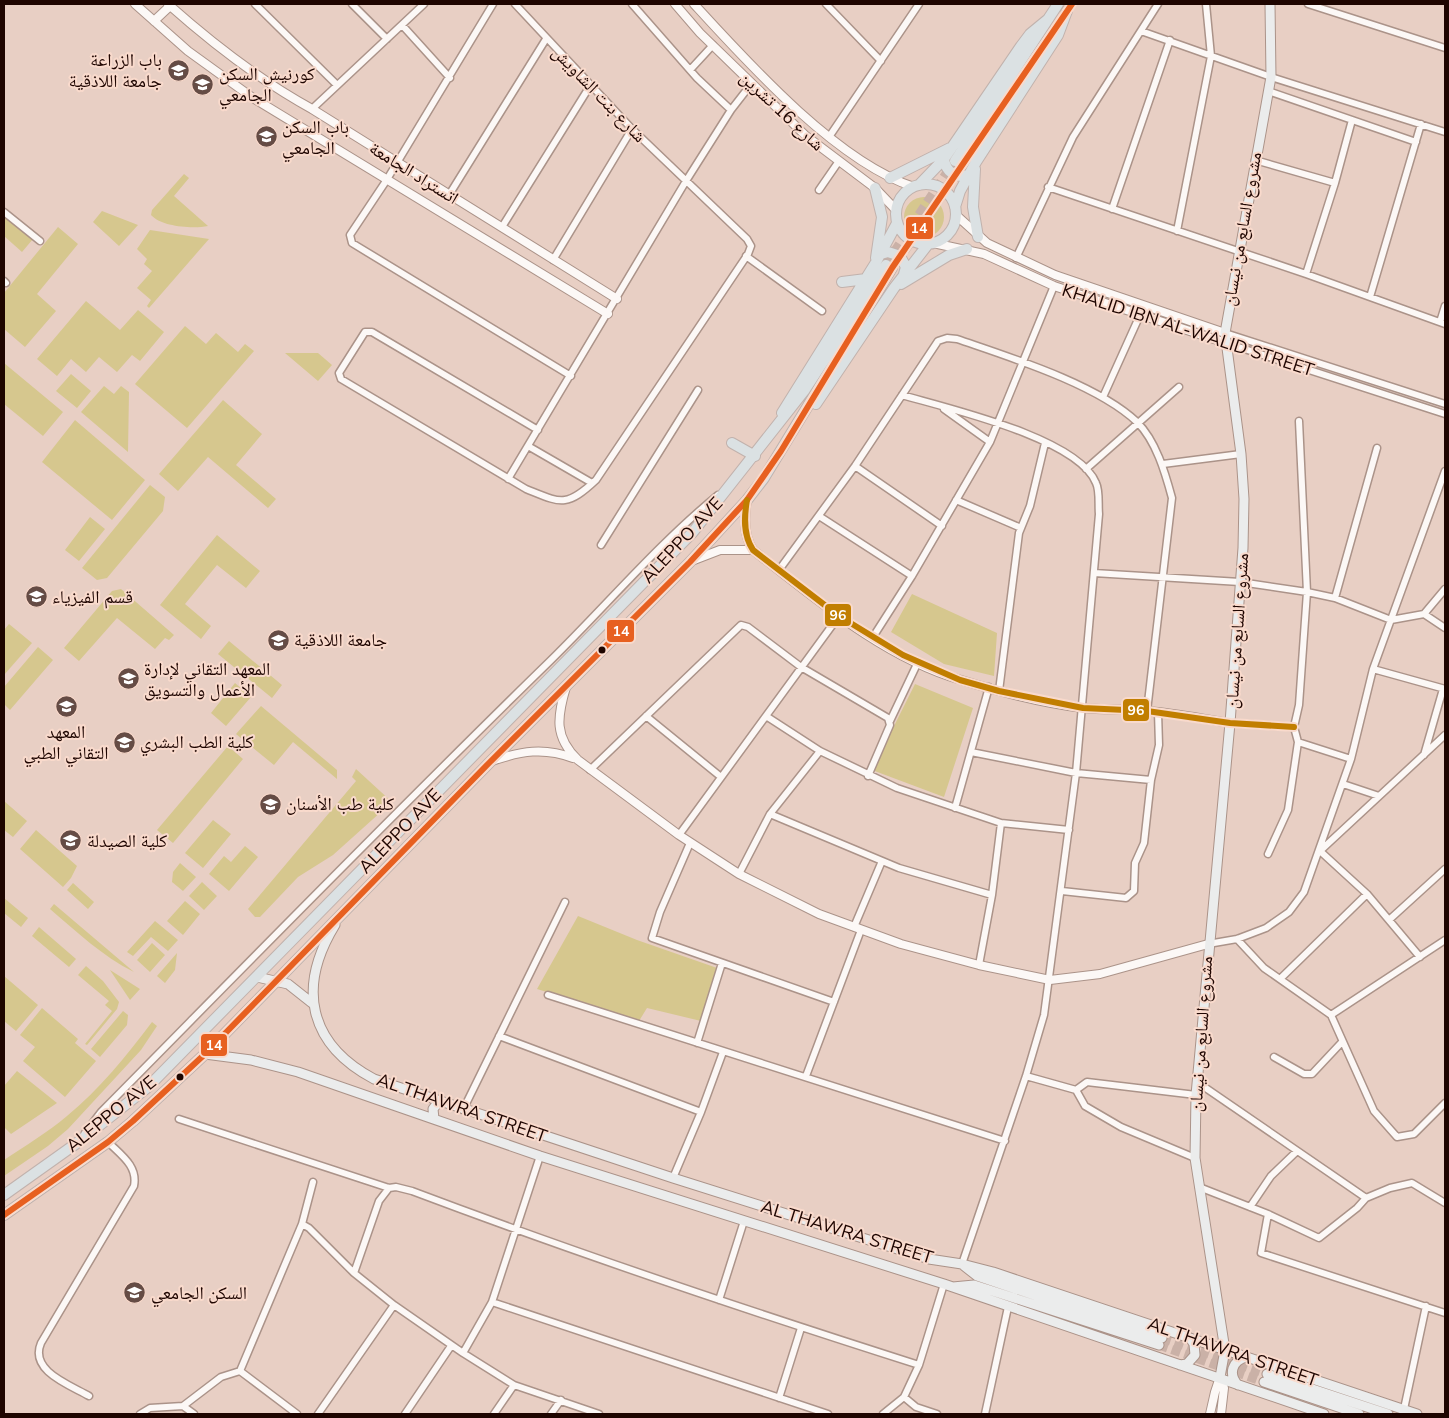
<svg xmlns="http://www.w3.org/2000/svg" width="1449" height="1418" font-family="'Nunito Sans','Noto Naskh Arabic',sans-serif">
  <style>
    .green { fill: #d6c78e }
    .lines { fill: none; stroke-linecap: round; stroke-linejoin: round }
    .secondary-tunnel { stroke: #cab1a7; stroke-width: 9; stroke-dasharray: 9 4.5; stroke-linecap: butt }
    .primary-tunnel { stroke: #cab1a7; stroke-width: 10; stroke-dasharray: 10 5; stroke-linecap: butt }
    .minor-casing { stroke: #ab9389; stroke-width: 9 }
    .tertiary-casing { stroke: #ab9389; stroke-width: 10 }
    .secondary-casing { stroke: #ab9389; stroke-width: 11 }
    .primary-casing { stroke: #c1b2ad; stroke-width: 12 }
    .minor { stroke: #fcf8f6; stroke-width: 6 }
    .tertiary { stroke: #fcf8f6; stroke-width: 8 }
    .secondary { stroke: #ebecec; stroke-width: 9 }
    .primary { stroke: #dbe1e3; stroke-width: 10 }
    .bus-1-casing { stroke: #f9dacc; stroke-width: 10 }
    .bus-2-casing { stroke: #f9dacc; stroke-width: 10 }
    .bus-1 { stroke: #e76020; stroke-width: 6 }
    .bus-2 { stroke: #c17e00; stroke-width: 6 }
    .bus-dot { fill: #1e0500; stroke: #f9dacc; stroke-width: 2 }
    .labels { text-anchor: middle; stroke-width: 4; stroke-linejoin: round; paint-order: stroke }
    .poi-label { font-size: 18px; fill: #1e0500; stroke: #f9dacc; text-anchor: start }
    .street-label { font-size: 18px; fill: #1e0500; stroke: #f9dacc }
    .line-badge { stroke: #f9dacc; stroke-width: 2 }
    .badge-label { font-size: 14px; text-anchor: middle; font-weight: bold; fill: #fff }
  </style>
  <rect width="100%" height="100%" fill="#e8cfc4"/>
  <path class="green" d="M184 174 189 178 174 196 208 226C193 229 162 227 151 215L152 210Z
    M904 217a20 20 0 1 1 40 0a20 20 0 1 1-40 0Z
    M102 211 138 225 119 246 93 222Z
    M4 216 33 239 22 252 4 236Z
    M58 227 78 244 37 294 56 311 25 347 4 329V293Z
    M150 230 209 239 149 308 147 306 151 300 137 288 152 271 144 264 147 259 137 249Z
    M86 301 120 330 138 310 164 332 140 361 132 355 117 372 99 357 86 372 71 359 57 376 37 359Z
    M185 326 206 344 216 333 238 352 245 344 254 351 187 428 135 384Z
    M285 353H318L332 365 318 381Z
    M4 363 63 412 43 436 4 404Z
    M71 374 91 391 77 408 56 391Z
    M104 386 114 394 121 386 129 392 128 452 81 412Z
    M223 400 262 434 236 465 276 499 268 508 208 457 178 491 159 474Z
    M75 420 145 480 112 520 42 462Z
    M150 485 165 497 163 511 107 578 97 580 82 568Z
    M90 517 105 529 79 561 65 550Z
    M217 535 260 571 246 588 217 565 185 604 211 626 201 639 160 605Z
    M121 589 174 635 169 640 165 638 155 649 117 618 79 661 64 648 112 591Z
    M912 594 997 633 994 676 944 664 891 632Z
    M9 624 32 643 4 675V630Z
    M229 641 282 685 272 698 218 654Z
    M38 647 53 660 10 710 4 704V687Z
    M235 683 251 697 226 726 211 713Z
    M915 684 973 708 944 797 872 770Z
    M261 706 337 770V779L293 742 274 765 236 734Z
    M228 746 243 759 173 843 157 830Z
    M356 769 392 802 333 855 298 877 260 917H255L248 909 356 781 352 777Z
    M4 801 27 821 13 837 4 830Z
    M213 820 231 834 203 868 185 853Z
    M36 830 77 866 71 878 63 887 20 849Z
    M245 846 258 857 229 891 209 874 224 856 231 862Z
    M180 863 196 877 183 891 172 882 173 872Z
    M202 882 217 896 204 910 189 896Z
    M73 883 94 902 88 909 67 890Z
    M4 898 28 918 21 927 4 913Z
    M185 901 200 914 183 935 167 921Z
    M54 904 134 972C102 956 77 932 50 909Z
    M578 916 637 940 720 969 701 1021 647 1008 639 1021 537 989Z
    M155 921 178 940 168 951 151 937 133 956 127 952Z
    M39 927 76 959 69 967 32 936Z
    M152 943 165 955 150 972 137 960Z
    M177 953 175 970 165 983 157 976Z
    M86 966 103 981 119 1002 117 1009 87 1045 85 1044 112 1011 105 1005 109 1001 78 975Z
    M110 970 140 989 130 1000Z
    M4 976 38 1005 16 1031 4 1021Z
    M42 1008 78 1039 75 1043 96 1061 65 1097 23 1061 35 1047 20 1035Z
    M123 1011 128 1015 127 1025 100 1057 91 1049Z
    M152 1022 157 1026 141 1050 68 1129 48 1146 4 1176V1160C25 1146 48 1132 67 1116 99 1090 127 1055 152 1022Z
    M17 1071 57 1103 11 1134 4 1127V1086Z"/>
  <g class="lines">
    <path class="secondary-tunnel" d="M1162 1338 1267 1374
      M1159 1345 1264 1382"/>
    <path class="primary-tunnel" d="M896 263 959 169
      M886 265 953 164"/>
    <defs>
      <path id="minor" d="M255 4 336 84
        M352 4 387 39
        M493 4 386 181 350 235 352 243 571 376
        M515 4 632 129 747 239 751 246 748 254 596 480C566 508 561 503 526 489L341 379 339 373 365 332H372L538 430
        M632 4 697 78 731 110
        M826 4 881 61
        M1308 4 1445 48
        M402 25 450 78
        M1141 31 1271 77 1445 132
        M690 70 713 45
        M1268 91 1416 142
        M312 109 424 4
        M829 137 919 4
        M1255 160 1335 183
        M1048 187 1306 274 1445 324
        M819 190 839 161
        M449 195 546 39
        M1112 209 1170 40
        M4 212 40 241
        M502 227 590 86
        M1177 231 1211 56 1206 4
        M746 256 822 311
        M1016 258 1073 137 1158 4
        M553 260 632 129
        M1306 274 1335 183 1352 120
        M4 281 6 283
        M1370 297 1421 124
        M1440 322 1445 306
        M1225 333 1445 404
        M1226 343 1445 414
        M902 395C947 408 1078 438 1096 483 1100 491 1098 505 1099 514L1076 773 1044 1015 1026 1076 962 1264
        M1103 397 1140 315
        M944 409 990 442
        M528 446 592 483
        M1163 464 1241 454
        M855 466 942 526
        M1086 469 1179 387
        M508 479 686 181 731 110 752 83
        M956 500 1021 528
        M819 516 912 576
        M601 545 698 390
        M779 570 855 466 938 341 947 338 957 339C1009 357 1097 384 1137 422 1156 441 1165 472 1172 498L1147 711
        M1094 573 1240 582 1307 592 1335 598 1391 620 1424 614 1445 589
        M1335 598 1377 448
        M1424 614 1445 628
        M873 637 912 576 990 442 1054 286
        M1373 669 1445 689
        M999 691 1019 533 1030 506 1045 443
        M646 716 721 777
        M766 716 820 751 897 788 1001 823 1069 830
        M890 721 918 662
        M1230 723 1294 727
        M1298 742 1351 759
        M971 752 1076 773 1151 780 1144 843 1135 863 1134 891 1126 898 1062 891
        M1424 755 1443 689
        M590 770 741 625 748 627 801 667 888 718 890 725 868 776
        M1151 780 1159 745 1158 712
        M1343 784 1379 796
        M955 808 989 687
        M770 814 899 868 992 895
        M679 835 839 616
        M690 843 660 912 652 938 834 1002
        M1268 854 1288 810 1298 742 1294 727 1299 705 1307 592 1299 421
        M739 874 770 814 820 751
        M1389 920 1445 869
        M854 927 882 861
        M1237 939 1264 968 1331 1015 1445 940
        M1208 944 1237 939 1266 928 1289 912 1304 892 1351 759 1373 669 1445 471
        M1420 957 1367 894 1320 851 1445 735
        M979 965 992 895 1001 823
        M1280 979 1367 894
        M548 995 1005 1141
        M1331 1015 1374 1111 1397 1137 1414 1134 1445 1103
        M499 1036 701 1112
        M697 1043 722 963
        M1274 1057 1304 1074H1312L1342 1042
        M806 1076 861 930
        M1026 1076 1076 1090 1087 1082 1196 1095
        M1197 1082 1366 1198
        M1076 1090 1085 1106 1121 1127 1195 1158
        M463 1110 565 902
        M179 1119 389 1188 396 1187 412 1191C579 1254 749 1311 919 1365
        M85 1133 101 1112C250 961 398 809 550 661 606 606 657 545 718 495
        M673 1178 701 1112 723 1052
        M1199 1187 1268 1214 1319 1238 1357 1208 1366 1198 1390 1188 1412 1183 1445 1203
        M1250 1207 1271 1176 1296 1152
        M1268 1214 1261 1253 1445 1313
        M302 1224 313 1182
        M354 1273 379 1201 389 1188
        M719 1300 744 1221
        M492 1302 828 1414
        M463 1353 492 1302 540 1156
        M240 1371 297 1414
        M89 1396C70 1385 29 1371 41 1343L134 1186C138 1166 121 1155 108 1142
        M904 1397 916 1407 937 1414
        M779 1398 801 1328
        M183 1406 194 1414
        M1404 1409 1426 1306
        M140 1414 150 1408 183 1406 221 1377 240 1371 302 1224 309 1228 354 1273 394 1305 463 1353 514 1385 599 1414
        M318 1414 394 1305
        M405 1414 451 1346
        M494 1414 514 1385
        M551 1414 561 1400
        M883 1414 904 1397 919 1365 944 1284
        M985 1414 1008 1307"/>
      <path id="tertiary" d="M135 4 188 51 253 98 608 314
        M168 4C213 44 259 80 312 109L617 299
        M675 4 700 33 806 136 875 188 896 210
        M694 4C748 63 837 162 914 187
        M154 21 170 6
        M956 215 987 243 1055 275 1225 333
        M933 243 984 254 1054 286 1226 343
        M747 500C744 517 743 535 753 550 815 598 884 658 961 680 1000 692 1042 703 1083 708 1104 710 1126 709 1147 711 1175 713 1203 719 1230 723
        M694 560 720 550H753
        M566 687C557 717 554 737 578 760L679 835 739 874 819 914 901 944 979 965 1050 980 1100 974 1208 944
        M492 761C521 751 544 747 573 758
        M1220 1377 1224 1388 1221 1414
        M1210 1414 1215 1392 1220 1377"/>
      <path id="secondary" d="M335 925C297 987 308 1044 374 1079L673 1178 929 1259 962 1264 993 1272 1417 1414
        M257 977 288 984 312 1003
        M205 1054 251 1060 298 1072 540 1156 944 1284 1324 1414
        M434 1119 433 1109 439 1101
        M963 1265 977 1276 1162 1338
        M953 1287 974 1285 1159 1345
        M1180 1365 1187 1364 1195 1355 1194 1344 1190 1338
        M1267 1374 1388 1414
        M1220 1377 1225 1350 1195 1158 1196 1095 1230 723 1243 548 1244 499 1241 454 1225 333 1271 77 1270 4
        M1264 1382 1359 1414
        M1238 1385C1228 1374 1232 1361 1246 1357"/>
      <path id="primary" d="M944 159C946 172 955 178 968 175
        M955 161 1058 4
        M962 165 1053 32
        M975 169 973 207 978 237
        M890 178 950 148
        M896 214a30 30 0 1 1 60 0a30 30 0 1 1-60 0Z
        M919 185 944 159 1021 46 1030 34 1047 20
        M875 188 882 217 876 258
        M955 207 960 191 976 162 1058 35 1067 11
        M881 254 888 252 900 256 906 267 904 274
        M842 282 866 279
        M901 284 949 255 967 249
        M816 404 894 288 929 243
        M782 413 875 264 897 223
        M732 443 755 456
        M4 1195 77 1143 148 1087 693 532 804 391 886 265
        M4 1215 108 1142 133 1121 205 1054 490 762 690 562 747 500 764 478 892 268"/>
    </defs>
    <use href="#minor" class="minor-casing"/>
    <use href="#tertiary" class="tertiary-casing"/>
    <use href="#secondary" class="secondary-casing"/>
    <use href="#primary" class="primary-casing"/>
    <use href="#minor" class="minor"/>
    <use href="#tertiary" class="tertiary"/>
    <use href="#secondary" class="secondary"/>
    <use href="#primary" class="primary"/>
    <defs>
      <path id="bus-1" d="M4 1215 108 1142 133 1121 205 1054 490 762 690 562 747 500 781 451 892 268 1072 4"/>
      <path id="bus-2" d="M747 500C744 517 743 535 753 550L839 616 903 655 960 680 999 691 1083 708 1147 711 1230 723 1294 727"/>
    </defs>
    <use href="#bus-1" class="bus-1-casing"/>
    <use href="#bus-2" class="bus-2-casing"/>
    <use href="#bus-1" class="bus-1"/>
    <use href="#bus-2" class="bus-2"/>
  </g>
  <defs>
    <symbol id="university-disc" viewBox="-11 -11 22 22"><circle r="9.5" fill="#654c45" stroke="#f9dacc"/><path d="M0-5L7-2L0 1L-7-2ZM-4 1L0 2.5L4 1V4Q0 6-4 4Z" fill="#fff"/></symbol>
  </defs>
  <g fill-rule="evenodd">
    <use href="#university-disc" x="166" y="58" width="25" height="25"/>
    <use href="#university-disc" x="190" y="72" width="25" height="25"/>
    <use href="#university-disc" x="254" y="124" width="25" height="25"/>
    <use href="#university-disc" x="24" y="584" width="25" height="25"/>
    <use href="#university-disc" x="266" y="628" width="25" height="25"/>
    <use href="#university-disc" x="116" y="666" width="25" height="25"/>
    <use href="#university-disc" x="54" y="694" width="25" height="25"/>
    <use href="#university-disc" x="112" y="730" width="25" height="25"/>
    <use href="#university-disc" x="258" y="792" width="25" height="25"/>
    <use href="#university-disc" x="58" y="828" width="25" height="25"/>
    <use href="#university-disc" x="122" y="1280" width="25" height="25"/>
  </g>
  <g class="bus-dot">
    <circle cx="602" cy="650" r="4.5"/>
    <circle cx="180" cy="1077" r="4.5"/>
  </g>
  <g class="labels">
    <g class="poi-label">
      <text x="162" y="66" text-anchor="end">باب الزراعة<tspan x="162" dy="21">جامعة اللاذقية</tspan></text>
      <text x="219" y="80">كورنيش السكن<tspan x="219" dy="21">الجامعي</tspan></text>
      <text x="282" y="133">باب السكن<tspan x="282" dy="21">الجامعي</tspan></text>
      <text x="52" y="603">قسم الفيزياء</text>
      <text x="294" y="646">جامعة اللاذقية</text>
      <text x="144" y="675">المعهد التقاني لإدارة<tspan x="144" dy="21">الأعمال والتسويق</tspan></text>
      <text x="66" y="738" text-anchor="middle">المعهد<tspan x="66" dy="21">التقاني الطبي</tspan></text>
      <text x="140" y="748">كلية الطب البشري</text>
      <text x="286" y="810">كلية طب الأسنان</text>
      <text x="87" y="847">كلية الصيدلة</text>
      <text x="151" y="1299">السكن الجامعي</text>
    </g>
    <g class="street-label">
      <text transform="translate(599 94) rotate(46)" y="6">شارع بنت الشاويش</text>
      <text transform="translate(782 111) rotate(43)" y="6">شارع 16 تشرين</text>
      <text transform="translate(414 173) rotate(32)" y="6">اتستراد الجامعة</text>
      <text transform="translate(1242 229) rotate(-80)" y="6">مشروع السابع من نيسان</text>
      <text transform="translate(1188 330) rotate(18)" y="6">KHALID IBN AL-WALID STREET</text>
      <text transform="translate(682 540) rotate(-47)" y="6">ALEPPO AVE</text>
      <text transform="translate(1237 631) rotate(-86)" y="6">مشروع السابع من نيسان</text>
      <text transform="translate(400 831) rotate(-46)" y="6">ALEPPO AVE</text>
      <text transform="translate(1201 1034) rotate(-86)" y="6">مشروع السابع من نيسان</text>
      <text transform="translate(462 1108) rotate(19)" y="6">AL THAWRA STREET</text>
      <text transform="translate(111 1114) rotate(-39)" y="6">ALEPPO AVE</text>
      <text transform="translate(847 1232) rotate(17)" y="6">AL THAWRA STREET</text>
      <text transform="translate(1233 1352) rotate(19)" y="6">AL THAWRA STREET</text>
    </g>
  </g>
  <g class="line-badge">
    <rect x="905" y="216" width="29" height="24" rx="5" fill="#e76020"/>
    <rect x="824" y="603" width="28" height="24" rx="5" fill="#c17e00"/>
    <rect x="606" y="619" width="29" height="24" rx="5" fill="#e76020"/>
    <rect x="1122" y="698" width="28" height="24" rx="5" fill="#c17e00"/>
    <rect x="200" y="1033" width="28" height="24" rx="5" fill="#e76020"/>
  </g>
  <g class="badge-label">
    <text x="919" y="233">14</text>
    <text x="838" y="620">96</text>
    <text x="621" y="636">14</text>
    <text x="1136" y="715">96</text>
    <text x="214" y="1050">14</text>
  </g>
  <rect width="1449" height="1418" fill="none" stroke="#1e0500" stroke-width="10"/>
</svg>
